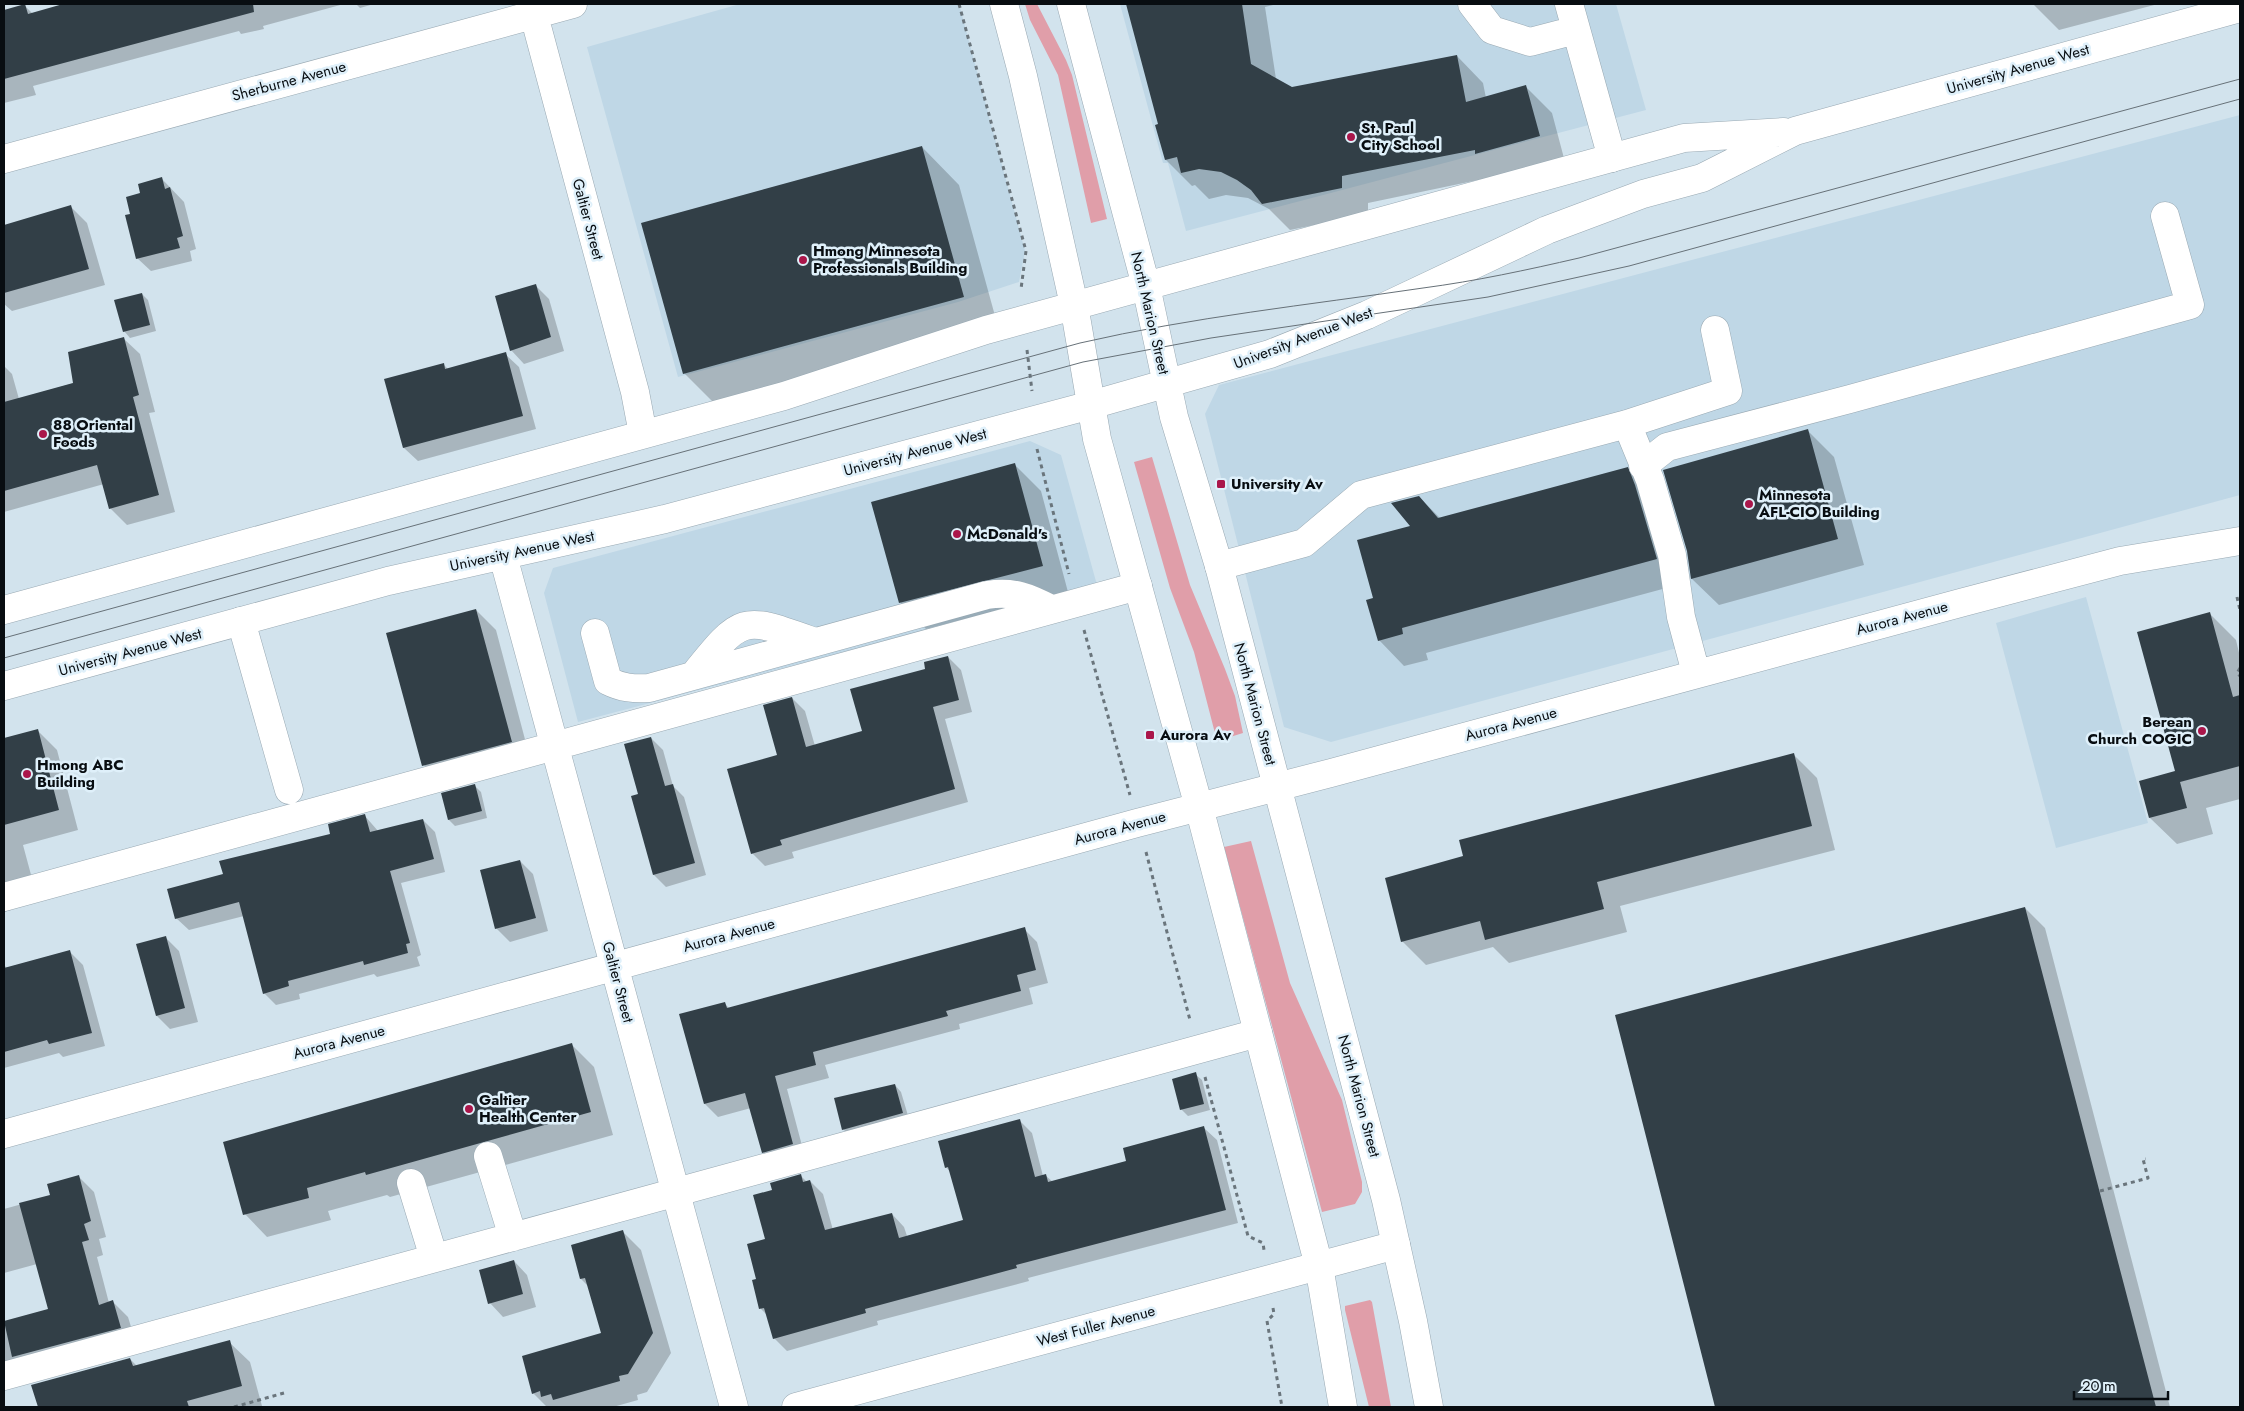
<svg xmlns="http://www.w3.org/2000/svg" width="2244" height="1411" font-family="Jost,sans-serif">
  <style>
    .built { fill: #bfd7e6 }
    .green { fill: #e09ea9 }
    .shadow { fill: #0003 }
    .building { fill: #323f47 }
    .lines { fill: none; stroke-linecap: round; stroke-linejoin: round }
    .minor-casing { stroke: #99a9b3; stroke-width: 29 }
    .major-casing { stroke: #99a9b3; stroke-width: 29 }
    .path { stroke: #6a757c; stroke-width: 3; stroke-dasharray: 4 4; stroke-linecap: butt }
    .minor { stroke: #fff; stroke-width: 28 }
    .major { stroke: #fff; stroke-width: 28 }
    .tram { stroke: #677178; stroke-width: 1 }
    .poi-dot { fill: #aa164a; stroke: #dff0fa; stroke-width: 2 }
    .labels { text-anchor: middle; stroke-width: 5; stroke-linejoin: round; paint-order: stroke }
    .street-label { font-size: 15px; fill: #080d11; stroke: #dff0fa }
    .poi-label { font-size: 15px; font-weight: bold; fill: #080d11; stroke: #dff0fa; text-anchor: start }
  </style>
  <rect width="100%" height="100%" fill="#d2e3ed"/>
  <path class="built" d="M740 4H959L1025 251 1019 282 958 302 678 377 587 47Z
    M1120 4H1616L1646 110 1186 231 1168 163H1163Z
    M2240 115V495L1331 742 1284 727 1205 414 1219 385Z
    M1030 441 1061 455 1097 585 578 722 544 593 553 568Z
    M2086 597 2148 823 2056 848 1996 623Z"/>
  <path class="green" d="M1025 4H1037L1066 60 1072 75 1107 219 1091 223 1058 75 1030 20Z
    M1152 457 1190 585 1225 669 1235 696 1243 733 1217 741 1194 652 1170 588 1134 462Z
    M1251 841 1290 983 1342 1100 1362 1182V1192L1355 1204 1322 1212 1224 847Z
    M1370 1300 1372 1302 1391 1407H1369L1345 1310V1306Z"/>
  <path class="shadow" d="M67 4H344L263 26 264 29 241 34 239 31 33 86 36 95 4 103V11L25 6 33 14Z
    M356 4H374L360 8Z
    M1128 4H1277L1265 7 1276 79 1292 89 1457 56 1483 83 1486 98 1525 86 1552 113 1565 162 1368 203V214L1290 230 1269 209 1248 198 1226 195 1209 199 1195 185 1192 186 1166 160 1160 125Z
    M2033 4H2158L2059 30Z
    M922 147 959 185 1000 334 722 411 684 373Z
    M162 179 184 202 196 249 190 251 192 261 151 271 137 258 132 215 142 194Z
    M71 207 87 223 105 285 12 311 4 304V226Z
    M536 286 549 299 564 351 524 364 511 350Z
    M142 294 148 300 156 331 130 338 124 331Z
    M123 338 140 354 155 412 149 413 175 512 127 525 110 508 104 484 4 512V366L12 374 19 399 74 383Z
    M505 354 519 367 536 429 418 461 404 448 386 380 443 364 448 369Z
    M1807 430 1834 457 1864 565 1719 605 1692 579 1688 550Z
    M1015 465 1041 491 1068 592 926 629 900 602Z
    M1627 468 1653 494 1681 584 1426 653 1428 660 1404 666 1379 640 1374 599 1412 526 1419 497 1441 519Z
    M476 610 496 630 531 762 444 786 424 765Z
    M2209 613 2236 640 2240 657V799L2206 808 2213 834 2177 844 2150 818 2141 782 2176 772Z
    M948 657 961 670 972 712 945 719 968 802 792 852 794 858 765 866 752 853 792 698 805 711 815 746 863 732 927 670Z
    M37 730 57 750 78 830 23 845 37 897 20 902 11 910 4 912V739Z
    M651 738 663 750 673 786 684 797 706 875 666 887 654 875 633 797 639 795Z
    M1793 754 1817 778 1835 850 1620 906 1627 932 1509 963 1493 947 1426 965 1402 941 1465 857Z
    M474 785 481 792 487 818 455 826 449 820 442 794Z
    M365 816 378 831 423 820 435 832 445 872 401 883 421 955 417 957 420 966 377 977 374 974 299 994 300 999 276 1005 264 993 244 916 189 930 176 918 224 875 332 835Z
    M520 861 533 874 548 931 510 942 496 928Z
    M2025 908 2045 928 2170 1407H1716L1616 1016Z
    M1024 929 1037 942 1048 983 1029 988 1033 1004 959 1024 960 1029 825 1065 829 1078 787 1089 805 1157 776 1165 763 1152 751 1108 718 1117 705 1104 724 1003 730 1009Z
    M165 937 179 951 198 1022 170 1029 157 1016Z
    M69 951 83 965 105 1046 63 1057 59 1053 4 1068V965L7 968Z
    M571 1044 594 1067 613 1135 390 1197 387 1195 328 1211 331 1220 267 1237 245 1214Z
    M1195 1074 1202 1080 1210 1110 1188 1116 1181 1109Z
    M895 1085 901 1092 909 1119 849 1135 843 1129Z
    M1019 1120 1032 1133 1043 1176 1045 1175 1053 1182 1128 1161 1204 1128 1217 1140 1238 1223 1028 1278 1029 1281 877 1321 878 1325 787 1351 774 1338 768 1316 761 1309 757 1280 766 1240 774 1190 801 1176 807 1182 810 1181 823 1194 833 1230 892 1214 904 1227 907 1236 964 1220 951 1173 946 1167Z
    M79 1177 94 1192 106 1237 99 1239 103 1255 97 1257 109 1303 113 1302 128 1317 136 1343 4 1379V1322L49 1310 37 1264 4 1273V1209L51 1196Z
    M622 1231 641 1250 671 1353 647 1392 637 1395 638 1400 613 1407H547L533 1393 603 1334 589 1287 581 1279 572 1245Z
    M514 1261 527 1275 536 1307 503 1317 490 1303Z
    M229 1342 250 1362 262 1406 39 1407 33 1386 130 1359 137 1366Z"/>
  <path class="building" d="M25 4 28 14 63 4H253L254 12 4 79V10Z
    M1126 4H1242L1251 64 1292 87 1457 55 1466 102 1526 85 1540 136 1475 154V150L1342 176V188L1262 204 1251 190 1237 180 1221 172 1199 169 1181 173 1177 157 1165 160 1155 125 1158 124Z
    M922 146 964 297 683 374 641 223Z
    M162 177 165 189 170 187 183 236 177 238 180 248 136 259 125 215 130 214 126 197 140 193 138 184Z
    M71 205 89 269 4 293V225Z
    M536 284 551 337 510 351 495 296Z
    M142 293 150 325 123 332 114 300Z
    M124 337 139 395 133 397 159 495 109 509 97 465 4 491V402L73 383 68 352Z
    M506 352 523 416 403 448 384 379 444 363 445 369Z
    M1808 429 1838 539 1691 579 1687 551 1663 470Z
    M1015 463 1043 566 899 603 871 502Z
    M1628 467 1635 485 1657 559 1402 628 1403 634 1378 641 1366 600 1373 598 1357 540 1410 526 1391 503 1419 496 1438 518Z
    M476 609 512 742 422 766 386 633Z
    M2210 612 2233 697 2240 695V766L2180 782 2187 808 2149 818 2139 781 2175 771 2137 632Z
    M948 656 959 700 933 707 955 789 780 840 782 845 751 854 727 769 777 755 763 705 792 697 806 747 862 731 850 689 925 669 924 662Z
    M38 729 59 810 4 825V738Z
    M651 737 665 786 673 784 695 863 653 875 631 796 638 794 624 744Z
    M1794 753 1812 826 1597 882 1604 909 1485 940 1480 921 1401 942 1385 878 1463 856 1459 840Z
    M475 784 482 811 448 820 441 793Z
    M365 814 370 832 423 819 434 859 390 871 410 943 406 944 408 953 364 965 363 961 288 981 289 986 263 994 239 902 175 919 167 889 223 874 219 861 330 834 328 824Z
    M520 860 536 918 495 929 480 870Z
    M2025 907 2156 1407H1715L1615 1015Z
    M1025 927 1036 970 1017 975 1021 991 946 1011 948 1016 813 1052 816 1065 775 1076 793 1144 762 1153 745 1093 704 1104 679 1014 725 1002 727 1008Z
    M166 936 185 1008 156 1016 136 944Z
    M70 950 92 1033 49 1044 47 1040 4 1052V968Z
    M572 1043 591 1112 366 1175 365 1172 307 1188 309 1198 243 1215 223 1142Z
    M1196 1072 1204 1104 1180 1110 1172 1079Z
    M895 1084 903 1113 842 1130 834 1098Z
    M1020 1119 1035 1177 1046 1174 1048 1182 1126 1161 1123 1148 1204 1126 1226 1210 1016 1265 1017 1268 865 1309 866 1313 773 1339 764 1308 759 1309 752 1280 756 1279 747 1244 765 1239 753 1195 772 1190 770 1183 801 1174 803 1182 810 1180 825 1230 892 1213 899 1238 963 1220 948 1167 945 1168 938 1141Z
    M79 1175 91 1221 84 1224 89 1240 82 1242 99 1305 113 1300 121 1328 12 1357 4 1321 48 1309 19 1203 50 1195 47 1184Z
    M623 1230 653 1333 628 1374 619 1376 620 1381 553 1400 551 1394 541 1397 540 1391 532 1394 522 1356 601 1333 585 1278 580 1279 571 1245Z
    M514 1260 523 1294 488 1304 479 1270Z
    M230 1340 242 1386 187 1401 189 1407H38L31 1385 130 1358 133 1366Z"/>
  <g class="lines">
    <defs>
      <path id="minor" d="M531 4 635 392 643 434
        M1472 4 1492 30 1530 42 1576 30
        M1569 4 1612 158
        M4 159 573 4
        M1627 424 1650 480 1672 555 1681 617 1696 673
        M1643 466 1667 447 1850 399 2190 305 2165 216
        M503 556 734 1407
        M1219 566 1304 543 1361 495 1627 424 1728 391 1715 330
        M241 621 289 790
        M595 633 608 681C622 688 634 689 649 688L987 595C1014 591 1028 597 1051 609
        M694 675C743 614 742 616 815 642
        M4 897 1138 586
        M4 1134 1137 823 1331 773 1964 602 2120 561 2240 541
        M488 1156 513 1237
        M411 1183 434 1258
        M4 1376 1258 1033
        M796 1407 1396 1245"/>
      <path id="major" d="M1004 4 1023 76 1074 305 1097 439 1199 807 1319 1266 1343 1407
        M1071 4 1146 286 1174 417 1219 566 1386 1200 1413 1321 1429 1407
        M4 610 784 396 986 330 1684 138 1784 132
        M4 686 388 581 665 519 1091 405 1270 354 1367 315 1547 230 1643 194 1702 178 1795 131 2240 8"/>
    </defs>
    <use href="#minor" class="minor-casing"/>
    <use href="#major" class="major-casing"/>
    <path class="path" d="M959 4 1026 251 1021 289
      M1027 350 1032 391
      M1037 449 1069 574
      M2237 597 2240 610
      M1084 630 1130 795
      M2240 668 2237 673 2240 676
      M1146 852 1190 1020
      M1205 1077 1248 1236 1263 1243 1264 1250
      M2100 1191 2148 1178 2143 1159H2146
      M1273 1308 1274 1314 1267 1321 1282 1407
      M234 1407 284 1393"/>
    <use href="#minor" class="minor"/>
    <use href="#major" class="major"/>
    <path class="tram" d="M4 638 1080 343C1193 317 1308 305 1423 288 1476 281 1527 270 1579 258L2240 79
      M4 658 1083 362 1211 338 1488 297 1629 266 2240 99"/>
  </g>
  <g class="poi-dot">
    <circle cx="1351" cy="137" r="5"/>
    <circle cx="803" cy="260" r="5"/>
    <circle cx="43" cy="434" r="5"/>
    <rect x="1216" y="479" width="10" height="10" rx="2.5"/>
    <circle cx="1749" cy="504" r="5"/>
    <circle cx="957" cy="534" r="5"/>
    <circle cx="2202" cy="731" r="5"/>
    <rect x="1145" y="730" width="10" height="10" rx="2.5"/>
    <circle cx="27" cy="774" r="5"/>
    <circle cx="469" cy="1109" r="5"/>
  </g>
  <g class="labels">
    <g class="street-label">
      <text transform="translate(2018 69) rotate(-16)" y="5">University Avenue West</text>
      <text transform="translate(289 81) rotate(-15)" y="5">Sherburne Avenue</text>
      <text transform="translate(588 219) rotate(75)" y="5">Galtier Street</text>
      <text transform="translate(1150 313) rotate(77)" y="5">North Marion Street</text>
      <text transform="translate(1303 338) rotate(-21)" y="5">University Avenue West</text>
      <text transform="translate(915 452) rotate(-15)" y="5">University Avenue West</text>
      <text transform="translate(522 551) rotate(-12)" y="5">University Avenue West</text>
      <text transform="translate(1902 618) rotate(-15)" y="5">Aurora Avenue</text>
      <text transform="translate(130 652) rotate(-15)" y="5">University Avenue West</text>
      <text transform="translate(1255 704) rotate(75)" y="5">North Marion Street</text>
      <text transform="translate(1511 724) rotate(-15)" y="5">Aurora Avenue</text>
      <text transform="translate(1120 828) rotate(-15)" y="5">Aurora Avenue</text>
      <text transform="translate(729 935) rotate(-15)" y="5">Aurora Avenue</text>
      <text transform="translate(618 982) rotate(75)" y="5">Galtier Street</text>
      <text transform="translate(339 1042) rotate(-15)" y="5">Aurora Avenue</text>
      <text transform="translate(1359 1096) rotate(75)" y="5">North Marion Street</text>
      <text transform="translate(1096 1326) rotate(-15)" y="5">West Fuller Avenue</text>
    </g>
    <g class="poi-label">
      <text x="1361" y="133">St. Paul<tspan x="1361" dy="17">City School</tspan></text>
      <text x="813" y="256">Hmong Minnesota<tspan x="813" dy="17">Professionals Building</tspan></text>
      <text x="53" y="430">88 Oriental<tspan x="53" dy="17">Foods</tspan></text>
      <text x="1231" y="489">University Av</text>
      <text x="1759" y="500">Minnesota<tspan x="1759" dy="17">AFL-CIO Building</tspan></text>
      <text x="967" y="539">McDonald's</text>
      <text x="2192" y="727" text-anchor="end">Berean<tspan x="2192" dy="17">Church COGIC</tspan></text>
      <text x="1160" y="740">Aurora Av</text>
      <text x="37" y="770">Hmong ABC<tspan x="37" dy="17">Building</tspan></text>
      <text x="479" y="1105">Galtier<tspan x="479" dy="17">Health Center</tspan></text>
    </g>
  </g>
  <rect width="2244" height="1411" fill="none" stroke="#080d11" stroke-width="10"/>
  <path d="M2074 1391v8h94v-8" fill="none" stroke="#080d11" stroke-width="2.5"/>
  <text x="2082" y="1391" font-size="15" fill="#080d11" stroke="#dff0fa" stroke-width="4" paint-order="stroke">20 m</text>
</svg>
